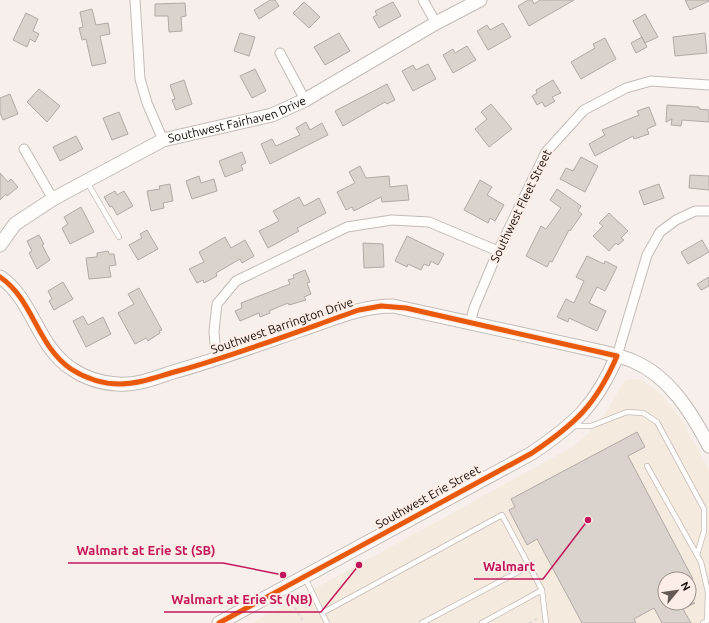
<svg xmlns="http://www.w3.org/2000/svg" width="709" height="623" font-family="Ubuntu,sans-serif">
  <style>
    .commercial { fill: #f4eadd; fill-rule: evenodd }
    .building { fill: #d9d2cd; stroke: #b0a9a5 }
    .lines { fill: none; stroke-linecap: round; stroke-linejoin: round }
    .lane-casing { stroke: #c3bbb7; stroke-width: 6 }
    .street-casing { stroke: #c3bbb7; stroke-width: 11 }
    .secondary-casing { stroke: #c3bbb7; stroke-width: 15 }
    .path { stroke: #dedbda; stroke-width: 2; stroke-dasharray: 3 3; stroke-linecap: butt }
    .lane { stroke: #fefdfc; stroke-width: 4.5 }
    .street { stroke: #fefdfc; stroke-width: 9 }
    .secondary { stroke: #fefdfc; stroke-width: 13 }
    .cycleway-casing { stroke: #fceee6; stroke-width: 8 }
    .cycleway { stroke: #e8590c; stroke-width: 5 }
    .labels { text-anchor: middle; stroke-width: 4; stroke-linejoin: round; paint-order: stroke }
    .street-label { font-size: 12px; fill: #110906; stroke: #fceee6 }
    .leader { fill: none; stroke: #c2185b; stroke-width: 1.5 }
    .callout-dot { fill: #c2185b; stroke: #fceee6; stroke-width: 1.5 }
    .callout-label { font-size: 13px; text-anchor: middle; font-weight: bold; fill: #c2185b; stroke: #fceee6; stroke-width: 4; stroke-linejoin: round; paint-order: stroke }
  </style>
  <rect width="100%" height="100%" fill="#f7efeb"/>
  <path class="commercial" d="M633 379 642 380 663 396 683 422 709 470V623H252L571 448 589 433 603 417 625 380ZM665 579H689V603H665Z"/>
  <path class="building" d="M270 0H275L279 6 259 19 254 10Z
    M528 0H532L534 4 540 0H574L529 26 518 6Z
    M685 0H709V1L690 10Z
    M304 2 320 17 309 28 293 13Z
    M393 2 401 16 379 28 373 17 377 15 375 11Z
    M185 3 186 16 181 17 182 31 169 32 168 16H155V4Z
    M92 9 96 25 108 23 110 34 100 36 106 63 92 66 86 39 82 40 79 28 83 27 80 12Z
    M26 13 38 19 33 31 39 34 35 42 30 39 27 47 13 40Z
    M645 14 658 37 645 43 633 21Z
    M503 23 511 37 488 50 477 31 487 25 490 30Z
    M240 33 255 37 249 56 234 51Z
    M339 33 350 51 325 65 314 47Z
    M705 33 707 53 675 56 673 37Z
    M642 37 647 47 636 53 631 43Z
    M605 38 616 59 581 79 571 62 595 48 593 44Z
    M467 46 476 60 453 73 443 55 453 49 455 53Z
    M428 64 436 79 413 91 402 71 413 65 416 70Z
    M255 69 266 91 252 98 240 76Z
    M184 80 192 104 176 110 172 100 175 99 170 85Z
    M553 80 561 93 552 97 555 101 545 107 542 102 537 105 532 96 537 93 536 90Z
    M387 84 395 100 387 104 385 102 343 126 335 111Z
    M39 89 60 106 47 122 27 102Z
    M10 94 18 114 3 120 0 113V98Z
    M491 104 512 129 489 147 475 129 487 119 481 112Z
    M667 105 699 107V109L709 110V122L682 120 681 126 671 125 672 119 666 122Z
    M649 107 656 125 647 129 649 134 634 139 633 136 595 156 589 144 605 135 602 130 639 115 637 111Z
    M119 112 128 134 112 140 103 118Z
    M306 122 310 130 322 123 328 135 270 164 261 144 272 139 276 146 300 135 296 128Z
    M76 136 83 149 60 161 53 147Z
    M242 152 246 163 241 165 243 170 225 177 219 161Z
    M581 157 598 166 585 192 560 179 566 168 573 171Z
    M360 166 366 178 389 176 390 187 407 185 409 200 382 202 381 197 354 211 352 207 346 210 337 192 355 183 349 172Z
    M0 173 8 182 11 179 18 187 7 196 6 194 0 200Z
    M690 175 709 176V190L689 188Z
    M199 176 201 183 214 179 217 191 192 199 186 181Z
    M480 180 492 187 487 195 504 205 495 221 490 218 488 223 464 210Z
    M170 184 173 201 163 203 164 208 151 211 147 191 160 189 159 186Z
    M659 184 664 198 644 205 639 191Z
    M557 189 581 206 578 211 582 214 570 231 569 230 552 262 550 261 547 267 526 256 541 226 546 229 561 208 550 200Z
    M115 191 117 195 124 191 133 206 117 215 112 206 110 207 104 197Z
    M299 197 304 206 319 198 326 213 297 228 299 231 268 248 259 231 279 221 273 211Z
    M81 207 94 232 70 244 62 228 68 224 64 217Z
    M609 213 628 231 621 238 624 240 618 245 616 243 609 251 593 236 603 226 599 223Z
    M147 230 158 249 138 260 129 245 142 238 140 234Z
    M39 235 44 244 42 245 50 260 37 269 29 253 32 251 27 241Z
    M407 236 444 254 438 265 431 261 429 266 424 264 421 270 408 264 407 267 395 261Z
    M225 237 231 248 245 240 254 256 242 263 240 259 216 273 217 276 204 283 203 280 197 283 189 269 204 262 199 252Z
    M702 240 709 252 688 264 681 252Z
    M363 243 383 244 384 267 364 268Z
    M108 251 109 254H114L116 265 109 266 111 277 89 279 86 258 97 257V253Z
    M587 256 604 264 605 261 617 267 605 291 597 287 589 303 606 311 597 331 569 318 568 322 557 317 566 299 574 303 584 281 576 277Z
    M305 270 310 282 307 283 311 294 304 297 306 300 289 305 288 303 269 311 270 313 260 317 259 313 240 321 235 311 242 308 241 303 290 284 288 280 294 278 293 275Z
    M709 277V286L701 290 697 284Z
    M63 282 73 299 54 310 49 301 52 299 48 291Z
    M139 288 162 330 159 331 160 333 148 341 146 338 135 344 118 313 134 304 128 294Z
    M83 316 88 325 103 317 111 334 86 347 73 321Z
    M637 432 645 447 628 456 693 579H665V601L662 603H695L683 609 691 623H662L654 608 634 619 636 623H582L537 539 527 545 509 510 515 507 511 499Z"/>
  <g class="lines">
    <defs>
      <path id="lane" d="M87 182 119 237
        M574 426H591L627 412 643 413 657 422 704 509V531L697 555
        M647 466 701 562 708 592 707 621 703 623
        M305 578 327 623
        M322 613 502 515 542 590 546 623
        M422 623 529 566
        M482 623 542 590"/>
      <path id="street" d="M135 0 140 79 147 103 163 140
        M423 0 436 23
        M280 53 305 100
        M24 149 53 199
        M470 323 474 308 498 251 546 152 584 110 626 88 651 81 709 85
        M617 356 647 255 660 232 676 220 695 211H709
        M220 358 215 345 214 331 217 304 236 281 347 227 392 220 429 222 498 251"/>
      <g id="secondary">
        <path id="s1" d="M0 245 15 224 53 199 163 140 272 115 305 100 436 23 480 0"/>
        <path d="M0 277C33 299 37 347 72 369 85 378 101 383 117 384 136 386 155 378 173 372 217 360 260 344 303 329 333 319 361 306 393 306L603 352C613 355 624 357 633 361 670 377 691 412 709 446"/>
        <path d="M219 623 532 453C575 424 596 405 617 356"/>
      </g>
    </defs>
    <use href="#lane" class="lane-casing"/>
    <use href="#street" class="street-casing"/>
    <use href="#secondary" class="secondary-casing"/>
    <path class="path" d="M289 597 304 623
      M529 623 538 618"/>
    <use href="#lane" class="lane"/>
    <use href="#street" class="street"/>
    <use href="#secondary" class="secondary"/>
    <defs>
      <path id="cycleway" d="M0 277C33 299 37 346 71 369 85 378 103 384 120 384 140 384 159 376 178 371 239 354 299 331 359 310L381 306 406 308 617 356C596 405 575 424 532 453L219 623"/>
    </defs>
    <use href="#cycleway" class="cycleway-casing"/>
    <use href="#cycleway" class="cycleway"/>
  </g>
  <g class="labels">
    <g class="street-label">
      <text dy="4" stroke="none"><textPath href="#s1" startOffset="273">Southwest Fairhaven Drive</textPath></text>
      <text transform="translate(521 206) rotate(-64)" y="4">Southwest Fleet Street</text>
      <text transform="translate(282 326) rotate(-19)" y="4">Southwest Barrington Drive</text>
      <text transform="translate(428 497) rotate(-29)" y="4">Southwest Erie Street</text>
    </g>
  </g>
  <path class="leader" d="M283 575L223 563H68M588 520L543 579H474M359 565L321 612H164"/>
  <g class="callout-dot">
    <circle cx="283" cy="575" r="4"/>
    <circle cx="588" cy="520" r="4"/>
    <circle cx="359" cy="565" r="4"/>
  </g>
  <g class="callout-label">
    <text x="146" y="555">Walmart at Erie St (SB)</text>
    <text x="509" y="571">Walmart</text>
    <text x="242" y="604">Walmart at Erie St (NB)</text>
  </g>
  <g transform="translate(677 591) rotate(61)"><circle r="19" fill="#fceee6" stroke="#9e928c"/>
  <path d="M0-3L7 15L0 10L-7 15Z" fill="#625a56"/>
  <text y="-6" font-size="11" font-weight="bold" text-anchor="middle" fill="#110906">N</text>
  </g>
</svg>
